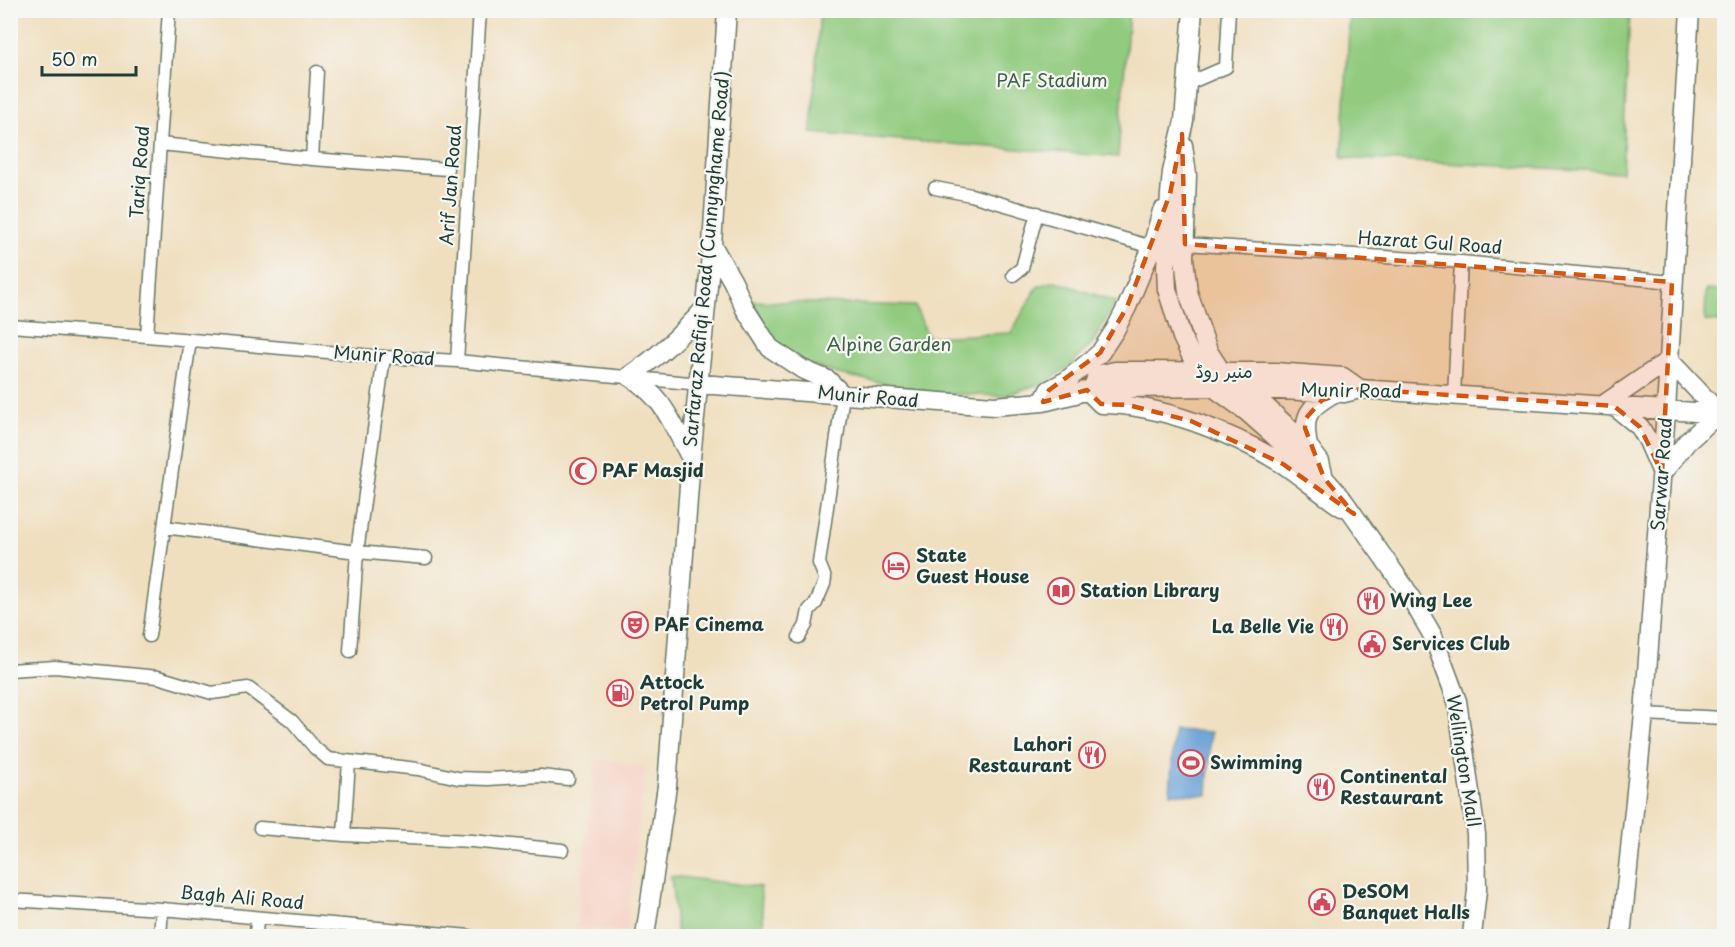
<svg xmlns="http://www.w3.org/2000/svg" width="1735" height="947" font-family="'Playpen Sans','Playpen Sans Arabic',sans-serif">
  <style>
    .built { fill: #f6d2c4 }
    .green { fill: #91cb7f; stroke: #58845a; stroke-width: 1.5 }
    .water { fill: #669fd5; stroke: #426e84; stroke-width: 1.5 }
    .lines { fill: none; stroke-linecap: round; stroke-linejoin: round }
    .street-casing { stroke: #687665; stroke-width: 15 }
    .secondary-casing { stroke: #687665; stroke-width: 21 }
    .street { stroke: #fff; stroke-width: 12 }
    .secondary { stroke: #fff; stroke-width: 18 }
    .marked { fill: #d45610; fill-opacity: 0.2; stroke: #d45610; stroke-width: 4.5; stroke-dasharray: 12 8; stroke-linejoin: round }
    .labels { text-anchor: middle; stroke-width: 4.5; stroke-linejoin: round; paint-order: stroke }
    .park-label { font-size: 18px; fill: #3c6047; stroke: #f6f6f2 }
    .street-label { font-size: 18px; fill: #1f3d34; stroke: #f6f6f2 }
    .poi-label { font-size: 18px; font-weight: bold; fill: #1f3d34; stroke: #f6f6f2; text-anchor: start }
  </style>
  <rect width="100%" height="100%" fill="#f6f6f2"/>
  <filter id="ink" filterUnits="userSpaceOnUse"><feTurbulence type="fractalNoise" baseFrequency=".0167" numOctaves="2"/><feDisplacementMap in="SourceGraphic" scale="12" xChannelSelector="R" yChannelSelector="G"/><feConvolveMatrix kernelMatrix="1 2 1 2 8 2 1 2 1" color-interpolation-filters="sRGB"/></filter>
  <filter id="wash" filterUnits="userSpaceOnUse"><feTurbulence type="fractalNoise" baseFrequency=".008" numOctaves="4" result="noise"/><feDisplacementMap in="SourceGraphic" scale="24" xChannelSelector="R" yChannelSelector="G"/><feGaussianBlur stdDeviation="1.35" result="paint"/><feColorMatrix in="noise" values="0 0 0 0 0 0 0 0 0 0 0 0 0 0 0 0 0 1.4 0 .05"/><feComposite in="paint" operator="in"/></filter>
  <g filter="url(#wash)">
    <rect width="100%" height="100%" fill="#f0dfbf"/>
    <path class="built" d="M596 759 646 766 626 932 576 927Z"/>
    <path class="green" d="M820 11H1129L1118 157 811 133Z
      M1350 11H1630L1622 172 1342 158Z
      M1055 281 1116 302 1093 342 1070 366 1046 382 1003 396 932 393 838 374 801 362 772 338 752 301 915 306 928 337 1011 333 1037 287Z
      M1706 290 1724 291V322L1705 321Z
      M671 876 760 887 765 936H677Z"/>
    <path class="water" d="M1174 730 1211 732 1207 795 1170 793Z"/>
  </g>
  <g filter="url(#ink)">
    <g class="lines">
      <defs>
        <path id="street" d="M1187 84 1226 67 1229 10
          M160 144 312 159 447 169
          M312 159 317 72
          M935 188 971 195 1152 247
          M1185 244 1461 262 1672 282
          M1013 275 1022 268 1037 213
          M10 326 147 336 384 357 457 361 700 384
          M147 336 169 10
          M457 361 480 10
          M1454 395 1461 262
          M164 527 357 552 426 558
          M149 636 190 340
          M799 637 806 625 809 610 816 603 824 584 825 578 819 563 843 395
          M350 651 357 552 384 357
          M10 670 55 667 158 677 212 693 248 688 292 721 315 748 328 759 418 769 458 778 488 779 541 776 568 779
          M1644 714 1724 718
          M349 762 344 835 472 841 562 850
          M260 828 344 835
          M10 900 162 909 469 936
          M160 936 162 909
          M256 936 257 918"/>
        <path id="secondary" d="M1193 10 1184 121 1172 172 1170 194 1166 267 1167 289 1182 337 1199 372 1213 387 1246 411 1271 433 1315 474 1324 478 1341 497 1405 588 1433 636 1457 701 1476 834 1477 890 1472 936
          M1183 145 1187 175 1184 258 1188 292 1208 351 1221 371 1239 388 1261 402 1308 446 1320 462 1324 478
          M712 245 733 282 745 309 770 348 802 369 828 380 843 395
          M700 384 994 406 1043 402 1075 394 1093 388 1109 390 1126 388 1213 387 1344 393 1360 389 1724 414
          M1093 388 1097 375 1115 371H1138L1275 372 1343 377 1360 389
          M1087 390 1101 404C1160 404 1233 433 1283 464 1303 477 1321 494 1342 507
          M1043 402 1049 390 1066 381 1100 353 1115 330 1127 307 1152 247 1162 211
          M1603 405 1669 360 1719 413 1687 442 1662 473 1648 441 1640 427 1614 406
          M1308 446C1302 414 1308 408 1336 392
          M691 458C671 423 666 399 629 376 657 358 684 332 706 307
          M645 936 667 786 691 458 712 245 727 10
          M1621 936 1644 714 1666 410 1690 10"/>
      </defs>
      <use href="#street" class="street-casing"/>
      <use href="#secondary" class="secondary-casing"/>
      <use href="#street" class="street"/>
      <use href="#secondary" class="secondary"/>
    </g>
  </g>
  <path class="marked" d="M1182 134 1185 244 1672 282 1662 473 1640 427 1614 406 1360 389 1322 400 1306 418 1305 428 1324 478 1354 514 1283 464 1191 421 1128 405 1101 404 1087 390 1043 402 1049 390 1100 353 1127 307 1170 194Z"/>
  <defs>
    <symbol id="mosque-ring" viewBox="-11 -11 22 22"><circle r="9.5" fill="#f6f6f2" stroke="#d1495b" stroke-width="1.5"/><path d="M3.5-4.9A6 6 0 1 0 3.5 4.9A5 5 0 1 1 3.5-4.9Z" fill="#d1495b"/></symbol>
    <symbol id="hotel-ring" viewBox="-11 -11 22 22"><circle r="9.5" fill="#f6f6f2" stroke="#d1495b" stroke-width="1.5"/><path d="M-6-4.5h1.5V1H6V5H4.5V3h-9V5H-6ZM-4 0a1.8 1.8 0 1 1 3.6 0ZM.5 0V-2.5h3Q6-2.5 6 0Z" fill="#d1495b"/></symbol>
    <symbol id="library-ring" viewBox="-11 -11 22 22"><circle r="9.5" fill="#f6f6f2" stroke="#d1495b" stroke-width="1.5"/><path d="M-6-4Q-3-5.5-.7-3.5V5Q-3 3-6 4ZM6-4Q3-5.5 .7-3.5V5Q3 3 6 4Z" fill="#d1495b"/></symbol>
    <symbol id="restaurant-ring" viewBox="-11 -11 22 22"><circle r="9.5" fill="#f6f6f2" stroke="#d1495b" stroke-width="1.5"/><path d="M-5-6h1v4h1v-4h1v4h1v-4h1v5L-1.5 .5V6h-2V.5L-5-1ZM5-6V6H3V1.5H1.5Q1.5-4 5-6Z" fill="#d1495b"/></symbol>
    <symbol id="theatre-ring" viewBox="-11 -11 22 22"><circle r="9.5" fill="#f6f6f2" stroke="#d1495b" stroke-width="1.5"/><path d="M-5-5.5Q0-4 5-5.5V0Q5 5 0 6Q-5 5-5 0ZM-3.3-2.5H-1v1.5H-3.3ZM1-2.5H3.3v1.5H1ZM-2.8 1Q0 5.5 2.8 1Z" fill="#d1495b"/></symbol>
    <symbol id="civic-ring" viewBox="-11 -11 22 22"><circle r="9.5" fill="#f6f6f2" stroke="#d1495b" stroke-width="1.5"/><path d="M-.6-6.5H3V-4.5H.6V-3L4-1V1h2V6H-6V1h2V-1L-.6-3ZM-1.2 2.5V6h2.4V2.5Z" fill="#d1495b"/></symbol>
    <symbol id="fuel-ring" viewBox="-11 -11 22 22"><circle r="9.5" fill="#f6f6f2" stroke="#d1495b" stroke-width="1.5"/><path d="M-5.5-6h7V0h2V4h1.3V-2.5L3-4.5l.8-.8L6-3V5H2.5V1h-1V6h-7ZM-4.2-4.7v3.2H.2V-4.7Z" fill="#d1495b"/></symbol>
    <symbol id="stadium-ring" viewBox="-11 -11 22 22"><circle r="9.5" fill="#f6f6f2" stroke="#d1495b" stroke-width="1.5"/><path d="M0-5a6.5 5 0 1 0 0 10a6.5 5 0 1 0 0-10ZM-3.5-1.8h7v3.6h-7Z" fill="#d1495b"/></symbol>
  </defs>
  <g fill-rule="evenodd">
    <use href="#mosque-ring" x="568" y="456" width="30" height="30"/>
    <use href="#hotel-ring" x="881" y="551" width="30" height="30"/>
    <use href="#library-ring" x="1046" y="576" width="30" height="30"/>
    <use href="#restaurant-ring" x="1356" y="586" width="30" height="30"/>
    <use href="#theatre-ring" x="620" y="610" width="30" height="30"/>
    <use href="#restaurant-ring" x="1319" y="612" width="30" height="30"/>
    <use href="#civic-ring" x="1357" y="629" width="30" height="30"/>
    <use href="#fuel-ring" x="605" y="678" width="30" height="30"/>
    <use href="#restaurant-ring" x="1077" y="740" width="30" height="30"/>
    <use href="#stadium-ring" x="1176" y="748" width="30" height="30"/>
    <use href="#restaurant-ring" x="1306" y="772" width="30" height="30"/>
    <use href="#civic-ring" x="1307" y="887" width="30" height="30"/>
  </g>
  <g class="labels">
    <g class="park-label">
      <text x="1052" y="87">PAF Stadium</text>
      <text x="889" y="351">Alpine Garden</text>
    </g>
    <g class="street-label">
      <text transform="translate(140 172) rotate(-86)" y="6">Tariq Road</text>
      <text transform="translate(451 185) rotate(-86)" y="6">Arif Jan Road</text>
      <text transform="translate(1430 243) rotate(4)" y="6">Hazrat Gul Road</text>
      <text transform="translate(707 259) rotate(-85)" y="6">Sarfaraz Rafiqi Road (Cunnynghame Road)</text>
      <text transform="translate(384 356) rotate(4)" y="6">Munir Road</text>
      <text x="1224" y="378">منیر روڈ</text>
      <text transform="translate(1351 391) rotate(1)" y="6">Munir Road</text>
      <text transform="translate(868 397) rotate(5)" y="6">Munir Road</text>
      <text transform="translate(1662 474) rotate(-86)" y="6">Sarwar Road</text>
      <text transform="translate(1463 761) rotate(81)" y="6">Wellington Mall</text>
      <text transform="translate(242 898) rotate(5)" y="6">Bagh Ali Road</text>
    </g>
    <g class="poi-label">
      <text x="602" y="477">PAF Masjid</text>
      <text x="916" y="562">State<tspan x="916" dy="21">Guest House</tspan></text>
      <text x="1080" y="597">Station Library</text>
      <text x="1390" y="607">Wing Lee</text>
      <text x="654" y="631">PAF Cinema</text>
      <text x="1314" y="633" text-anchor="end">La Belle Vie</text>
      <text x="1392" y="650">Services Club</text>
      <text x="640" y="689">Attock<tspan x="640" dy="21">Petrol Pump</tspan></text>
      <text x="1072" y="751" text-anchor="end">Lahori<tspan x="1072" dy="21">Restaurant</tspan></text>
      <text x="1210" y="769">Swimming</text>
      <text x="1340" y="783">Continental<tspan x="1340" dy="21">Restaurant</tspan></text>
      <text x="1342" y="898">DeSOM<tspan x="1342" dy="21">Banquet Halls</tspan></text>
    </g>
  </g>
  <rect width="1735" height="947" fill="none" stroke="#f6f6f2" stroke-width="36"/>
  <path d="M42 66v9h94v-9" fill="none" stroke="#1f3d34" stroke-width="3"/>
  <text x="51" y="66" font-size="18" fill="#1f3d34" stroke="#f6f6f2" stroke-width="4.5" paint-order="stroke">50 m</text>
</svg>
